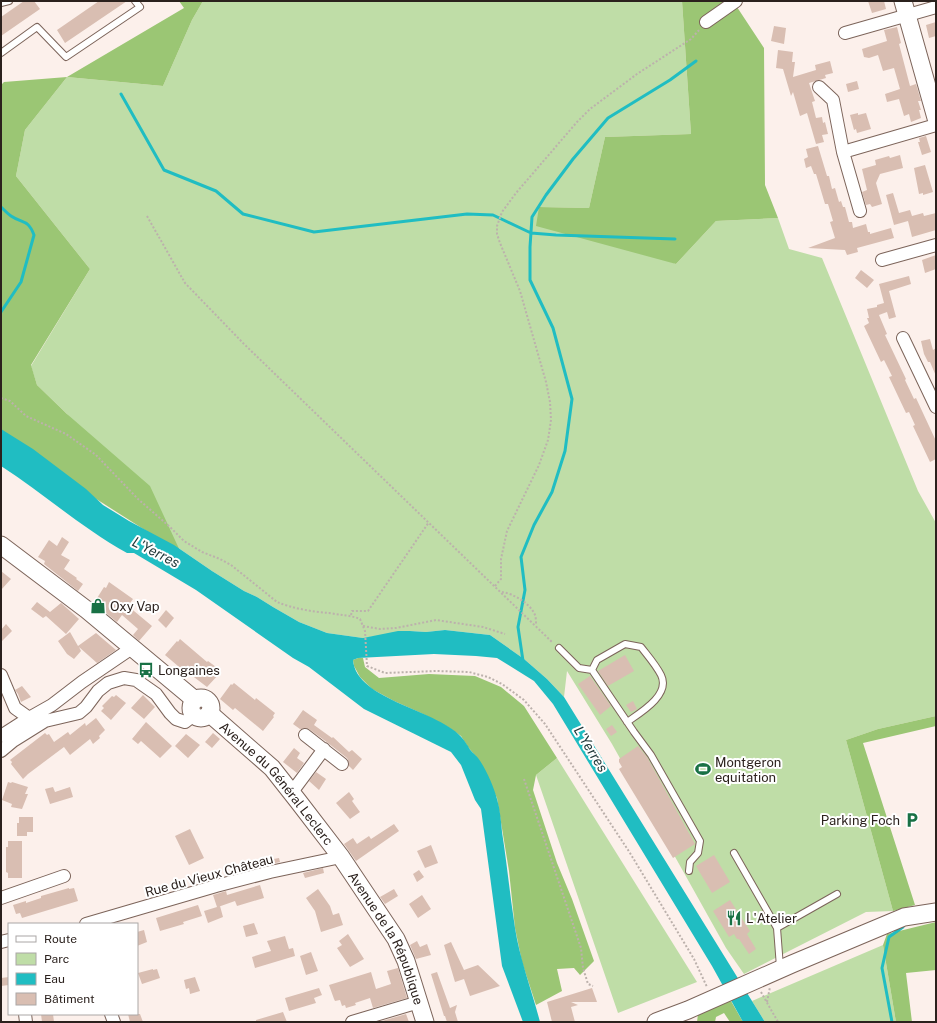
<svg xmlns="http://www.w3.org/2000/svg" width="937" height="1023" font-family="'Public Sans',sans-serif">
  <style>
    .green { fill: #bfdda7 }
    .forest { fill: #9bc674 }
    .water { fill: #20bdc2 }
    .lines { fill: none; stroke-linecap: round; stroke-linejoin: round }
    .stream { stroke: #20bdc2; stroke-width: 3 }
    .building { fill: #d9beb2 }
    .lane-casing { stroke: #7c645a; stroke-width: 8 }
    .street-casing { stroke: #7c645a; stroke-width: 14 }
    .secondary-casing { stroke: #7c645a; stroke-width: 19 }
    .path { stroke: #bcb1ac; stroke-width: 2; stroke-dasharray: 2 2; stroke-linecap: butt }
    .lane { stroke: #fff; stroke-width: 6 }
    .street { stroke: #fff; stroke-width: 12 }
    .secondary { stroke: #fff; stroke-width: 17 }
    .labels { text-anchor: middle; stroke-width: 4; stroke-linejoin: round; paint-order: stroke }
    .poi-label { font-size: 13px; fill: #2b211d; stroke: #fff; text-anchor: start }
    .street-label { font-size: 13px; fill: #2b211d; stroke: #fff }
    .water-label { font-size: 14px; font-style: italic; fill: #1e3637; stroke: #fff }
  </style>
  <rect width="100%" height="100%" fill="#fcf0eb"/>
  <path class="green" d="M203 1H682L691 134 605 137 589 208 539 207 676 264 716 221 778 218 789 249 822 258 918 491 936 523V716L878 729 846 740 893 911 866 912 744 974 726 948 612 744 567 671 564 697 547 679 524 659 490 635 445 630 426 632 410 631 363 638 327 633 299 622 273 607 257 597 244 591 212 571 174 545 67 414 37 385 31 366 90 269 16 176 25 130 67 77 163 86 192 20Z
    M557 758 697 982 618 1013 536 775Z
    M883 945 896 1022H765L752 1001Z"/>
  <path class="forest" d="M179 1H203L192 20 163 86 67 77 25 130 16 176 90 269 31 365 37 385 67 414 150 486 181 553 79 488 1 434V85L4 82 67 77 184 8Z
    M682 1H733L764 48 765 185 778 218 716 221 676 264 536 226 539 207 589 208 605 137 691 134Z
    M358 658H363L365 667 379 678 429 674 475 676 501 687 524 706 557 758 536 775 533 790 557 863 572 899 594 961 580 975 574 968 557 969 562 991 536 1005 522 962 515 928 509 871 497 798 478 759 468 747 461 736 448 727 421 713 394 701 372 689 360 677 354 666 353 660Z
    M936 716V726L863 743 915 905 893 911 846 740 878 729Z
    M936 922V970L906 973 912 1022H896L883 945 887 934Z
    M731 1001 743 1022H730L724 1013 716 1017 715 1022H697L698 1014Z"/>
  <path class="water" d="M1 429 33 449 86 489 103 505 129 521 174 545 212 571 244 591 257 597 273 607 299 622 327 633 363 638 398 631H410L426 632 445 630 490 635 524 659 547 679 564 697 765 1022H743L712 966 553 704 534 681 497 658 476 656 434 654 358 658 353 660C356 701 441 710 463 739 465 741 466 744 468 746 470 751 475 754 478 758 485 767 494 787 497 799 500 809 501 821 502 832 507 864 510 896 515 928 520 960 532 991 540 1022H523L502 966 481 809 475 800 461 765 451 752 364 709 309 667 293 658 196 590 134 553H127C82 528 44 494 1 466Z"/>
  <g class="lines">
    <path class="stream" d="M121 94 164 170 216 191 243 214 314 232 467 214 493 215 531 233 556 235 675 239
      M1 207C4 210 8 214 11 216 23 224 28 219 34 235L21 282 1 312
      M523 661 518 627 525 590 521 557 534 525 552 492 565 451 572 399 553 328 530 280V247L532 217 546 195 573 159 608 118 670 80 696 61
      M892 1022 882 968 889 937 903 927"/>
  </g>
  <path class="building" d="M24 1H34L40 9 1 36V17Z
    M99 1H127L65 43 57 30Z
    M868 1H884L886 9 872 13Z
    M936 22V36L929 38 926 25Z
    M774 26 786 28 784 44 771 41Z
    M897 27 901 43 899 44 910 86 916 84 921 101H918L921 110H919L921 118 911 122 909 114 904 116 899 99 887 102 885 94 900 89 894 68 883 71 878 55 869 58 864 57 862 49 887 41 884 30Z
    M778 50 793 52 792 62H795L793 77 816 70 815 65 830 61 833 73 825 75 826 78 809 83 815 101 812 102 816 118 822 117 823 123 825 122 828 134 822 135 824 142 816 144 807 113 800 116 793 92 791 96 783 69 776 68Z
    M857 81 859 89 848 92 846 84Z
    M858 113V115L866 113 871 129 857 133 856 129 854 130 850 115Z
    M926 136 931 152 922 155 918 142H920L919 138Z
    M818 146 827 176H829L832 189 835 188 839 202 841 201 843 207H845L849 222H852L853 228 866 224 868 232H870V234L891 228 894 238 857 248 858 252 847 255 845 250 808 248 835 238 830 222 833 221 828 204H825L816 174H814L811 166 806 168 804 159 808 157 806 149Z
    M900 155 903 168 880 174 876 183 882 204 872 207 870 204 866 205 862 192 867 190 862 169 876 165 875 160 889 156 890 158Z
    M925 165 933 192 923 195V193L919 194 914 168Z
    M893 193 899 213 910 210 912 216 923 213 924 216 936 213V230L912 237 908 221 894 225 886 195Z
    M936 255V269L925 273 922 260Z
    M861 270 874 280 867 288 855 278Z
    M909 276 911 284 889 291 896 317 889 319 887 312 879 315 887 334 885 335 906 379 905 380 914 399 916 398 936 441V459L930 462 913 426 915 425 909 412 906 413 889 377 892 376 884 360 881 362 864 326 869 323 867 318H869L867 309 877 307V305L884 303 879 284Z
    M930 339 933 350 936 348V376L930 362H928L924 354 921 341Z
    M62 537 69 542 61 555 70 560 64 569 77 578 76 579 83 584 78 591 44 564 45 561 38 557 49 540 57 546Z
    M1 571 11 579 1 590Z
    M109 582 133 599 128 606 152 626 139 641 133 635 138 629 122 615 117 622 94 603 104 587 106 588Z
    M37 602 50 612 61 603 79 619 66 634 46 616 43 618 31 609Z
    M166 610 174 618 166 628 158 620Z
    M6 624 12 631 1 642V630Z
    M70 632 78 646 96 633 116 650 97 663 79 647 81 651 74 659 67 654 58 641Z
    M180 639 207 662 208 661 220 670 218 673 219 674 207 687 186 671 185 672 165 655 177 641 178 642Z
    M625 655 634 671 608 686 598 671Z
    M590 676 611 706 600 715 578 684Z
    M234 683 255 700 256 698 275 713 273 716 274 717 263 731 235 708 233 710 220 699 231 684 232 685Z
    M22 686 31 697 21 702 18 694 15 690Z
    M116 695 126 703 111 720 101 711 104 708 102 706 112 696 114 697Z
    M143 695 155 707 144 719 131 708Z
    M633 701 637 709 631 712 626 705Z
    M303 710 317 720 314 725 332 738 333 737 349 752 352 750 362 759 353 770 349 766V762L347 758 328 743 309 729 306 728 300 729 293 724Z
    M96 718 105 730 99 736 100 738 93 744 90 739 70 755 64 747 28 774 23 779 11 764 12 762 10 760 45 733 47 735 49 734 54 742 68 732 70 735 85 723 86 726Z
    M146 722 172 746 160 758 141 741 138 744 132 739Z
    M612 725 617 732 611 736 606 729Z
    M213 733 220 739 212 748 205 742Z
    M186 734 200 745 188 758 175 746Z
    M638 746 647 757 695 844 673 858 619 769 622 767 619 762V759Z
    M294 748 300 753 297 758 304 763 297 773 283 762Z
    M316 772 326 779 319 790 309 781Z
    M8 782 11 783 12 782 28 787 25 794H28L22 809 11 807 12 804 2 800Z
    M53 787 55 792 70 787 73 797 50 804 45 789Z
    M349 792 354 799 352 801 360 812 350 819 336 803Z
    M19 817H33V832H27V836H17V823H19Z
    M394 824 399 831 356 861 344 844 353 838 357 844 369 836 371 839Z
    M190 829 204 858 189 865 175 836Z
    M8 841H22V878H8V873L6 872V847H8Z
    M431 845 438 863 425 868 417 851Z
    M714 855 730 882 712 893 696 866Z
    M279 858 280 862 258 867 257 862Z
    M323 868 324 873 305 878 303 873Z
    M419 870 424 877 417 882 413 874Z
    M260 885 264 898 237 906 235 901 218 907 220 906 223 917 208 923 204 911 217 907 213 895 226 891 227 895Z
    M69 888V889L74 888 78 901 22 918 20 913 16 914 13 905 26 901V903L41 898V896Z
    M318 889 330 906 333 915 339 913 343 925 321 932 315 911 306 898Z
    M394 889 398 896 385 904 380 897Z
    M422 895 431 909 418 918 409 904Z
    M730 900 750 931 747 934 756 949 749 954 739 939H737L734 934 729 937 713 911Z
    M198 905 202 916 183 922 184 924 160 931 156 918Z
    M254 923 258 934 246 937 243 926Z
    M144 930 147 942 137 946V932Z
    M348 934 364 959 350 967 337 948 342 945 339 941Z
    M285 936 289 949 293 948 295 956 255 968 252 957 271 951 267 941Z
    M417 941 420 947 427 944 431 955 416 959 410 945Z
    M451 942 464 970 478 965 500 986 470 996 464 979 455 982 444 945Z
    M311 952 318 971 306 975 300 956Z
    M398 968 407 998 373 1008 370 998 355 1003 356 1005 346 1008 345 1005 342 1006 340 1000 335 1001 334 999 329 985 371 972 376 989 391 984 387 971Z
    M153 969V970L157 969 160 978 142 984 138 973Z
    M437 972 450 1008 457 1005 455 1012 458 1022H447L445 1016H444L431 974Z
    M9 977V985L1 986V978Z
    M195 977 200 991 190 994 189 988 186 989 184 980Z
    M319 988 322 995 314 998 316 1003 289 1011 285 998Z
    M592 988 597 1002H571L578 1005 571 1007 575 1022H552L547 1002Z
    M283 1012 287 1022H256V1020Z
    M41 1014H53L54 1022H42Z
    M128 1014H140L143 1022H130Z
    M406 1014 409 1022H383L382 1021Z"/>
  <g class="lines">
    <defs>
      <path id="lane" d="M1 3 9 1
        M1 53 37 27 66 57 140 7 135 1
        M559 648 579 668 592 670 634 732 651 755 700 841 698 853 690 862 689 871
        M592 670 597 660 625 644 641 647C648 656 656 665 661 675 671 695 640 713 627 722
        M734 853 777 928 780 967
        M777 928 837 894"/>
      <path id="street" d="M706 22 736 1
        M845 33 936 7
        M819 87 833 100 843 152
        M860 211 843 152 936 125
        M882 260 936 245
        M903 338 936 407
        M1 675 15 708 29 718 52 705 82 682 132 648
        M305 735 342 764
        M1 736 29 718
        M1 751 13 741 45 721 79 713 86 707 98 691 108 683 124 678 136 680 156 694 170 713 176 719 185 722 194 715
        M292 792 324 749
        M1 898 64 876
        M86 924 216 886 270 872 341 857
        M1 942 9 940
        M25 1014 26 1022
        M111 1014 114 1022
        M352 1022 419 1002"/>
      <g id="secondary">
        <path d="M903 1 936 118"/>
        <path d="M1 545 87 610 195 700"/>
        <circle cx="201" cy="708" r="10"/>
        <path id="s1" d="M209 713 272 768 298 801 341 857 396 939 406 961 425 1022"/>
        <path d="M656 1022 688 1010 792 964 904 917 936 912"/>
      </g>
    </defs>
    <use href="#lane" class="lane-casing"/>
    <use href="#street" class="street-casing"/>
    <use href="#secondary" class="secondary-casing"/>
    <path class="path" d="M147 216 185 283 244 344 553 643
      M1 398 10 401 26 416 66 434 96 455 138 499 170 527 184 541 202 552 220 559 231 565 277 602C291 608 313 612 329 613 340 615 350 615 360 619L365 631 367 666 385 673 436 671 469 672 488 677 502 684 524 700 545 724 630 853 694 959 707 987
      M495 586 501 579V559L507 531 539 465 548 440 551 420 550 402 546 382 520 291 500 243 497 234V226L502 212 516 193 577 122 590 109 637 74 691 39 700 29
      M502 592C514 594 530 603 535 615 536 618 536 622 536 625
      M351 615 352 611H368L429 522
      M363 626 380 629 396 628 436 620 483 627 505 634
      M524 779 581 948 583 968 588 984 593 986
      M761 992 778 1022
      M767 1002 770 987"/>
    <use href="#lane" class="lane"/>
    <use href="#street" class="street"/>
    <use href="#secondary" class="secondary"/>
  </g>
  <defs>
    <symbol id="shop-bare" viewBox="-9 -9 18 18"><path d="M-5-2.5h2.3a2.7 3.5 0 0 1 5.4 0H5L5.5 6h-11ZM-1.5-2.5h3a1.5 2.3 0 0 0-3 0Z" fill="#197145" stroke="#fff" stroke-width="2.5" paint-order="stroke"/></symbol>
    <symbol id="bus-bare" viewBox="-9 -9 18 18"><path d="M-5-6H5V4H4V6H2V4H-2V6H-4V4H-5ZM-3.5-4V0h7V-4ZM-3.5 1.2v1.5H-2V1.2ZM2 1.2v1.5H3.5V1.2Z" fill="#197145" stroke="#fff" stroke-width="2.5" paint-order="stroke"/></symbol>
    <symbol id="stadium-bare" viewBox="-9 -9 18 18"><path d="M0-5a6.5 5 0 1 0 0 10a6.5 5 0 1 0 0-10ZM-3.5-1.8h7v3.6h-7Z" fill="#197145" stroke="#fff" stroke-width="2.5" paint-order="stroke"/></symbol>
    <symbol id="parking-bare" viewBox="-9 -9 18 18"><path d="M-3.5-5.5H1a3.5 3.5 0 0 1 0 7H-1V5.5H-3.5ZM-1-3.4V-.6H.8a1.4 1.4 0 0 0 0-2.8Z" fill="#197145" stroke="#fff" stroke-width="2.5" paint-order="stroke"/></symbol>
    <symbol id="restaurant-bare" viewBox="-9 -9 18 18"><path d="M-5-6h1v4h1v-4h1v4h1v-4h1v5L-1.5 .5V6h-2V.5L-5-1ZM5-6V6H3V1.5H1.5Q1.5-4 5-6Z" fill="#197145" stroke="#fff" stroke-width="2.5" paint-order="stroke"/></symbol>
  </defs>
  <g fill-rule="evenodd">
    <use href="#shop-bare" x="87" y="595" width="22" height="22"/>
    <use href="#bus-bare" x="135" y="659" width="22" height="22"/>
    <use href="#stadium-bare" x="692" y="758" width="22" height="22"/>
    <use href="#parking-bare" x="901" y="809" width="22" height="22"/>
    <use href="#restaurant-bare" x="723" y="907" width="22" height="22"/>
  </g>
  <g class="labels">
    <g class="poi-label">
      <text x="110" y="611">Oxy Vap</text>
      <text x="158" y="675">Longaines</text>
      <text x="715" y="767">Montgeron<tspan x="715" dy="15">equitation</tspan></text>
      <text x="900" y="825" text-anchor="end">Parking Foch</text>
      <text x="746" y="923">L'Atelier</text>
    </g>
    <g class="street-label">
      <text dy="5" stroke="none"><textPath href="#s1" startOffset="98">Avenue du Général Leclerc</textPath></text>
      <text transform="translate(209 875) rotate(-15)" y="5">Rue du Vieux Château</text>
      <text dy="5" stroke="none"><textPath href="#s1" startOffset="290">Avenue de la République</textPath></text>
    </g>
    <g class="water-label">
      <text transform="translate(156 552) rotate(27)" y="5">L'Yerres</text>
      <text transform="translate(591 749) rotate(58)" y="5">L'Yerres</text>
    </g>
  </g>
  <rect width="937" height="1023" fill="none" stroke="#2b211d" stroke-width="4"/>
  <rect x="8" y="923" width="130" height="92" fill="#ffffff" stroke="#aaa6a5"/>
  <rect x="16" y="936" width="20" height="6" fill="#ffffff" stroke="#aaa6a5"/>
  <text x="44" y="943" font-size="12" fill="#2b211d">Route</text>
  <rect x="16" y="953" width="20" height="12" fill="#bfdda7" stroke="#aaa6a5"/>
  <text x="44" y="963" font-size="12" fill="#2b211d">Parc</text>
  <rect x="16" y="973" width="20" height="12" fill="#20bdc2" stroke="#aaa6a5"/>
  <text x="44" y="983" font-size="12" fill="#2b211d">Eau</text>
  <rect x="16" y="993" width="20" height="12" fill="#d9beb2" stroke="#aaa6a5"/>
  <text x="44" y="1003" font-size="12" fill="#2b211d">Bâtiment</text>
</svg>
